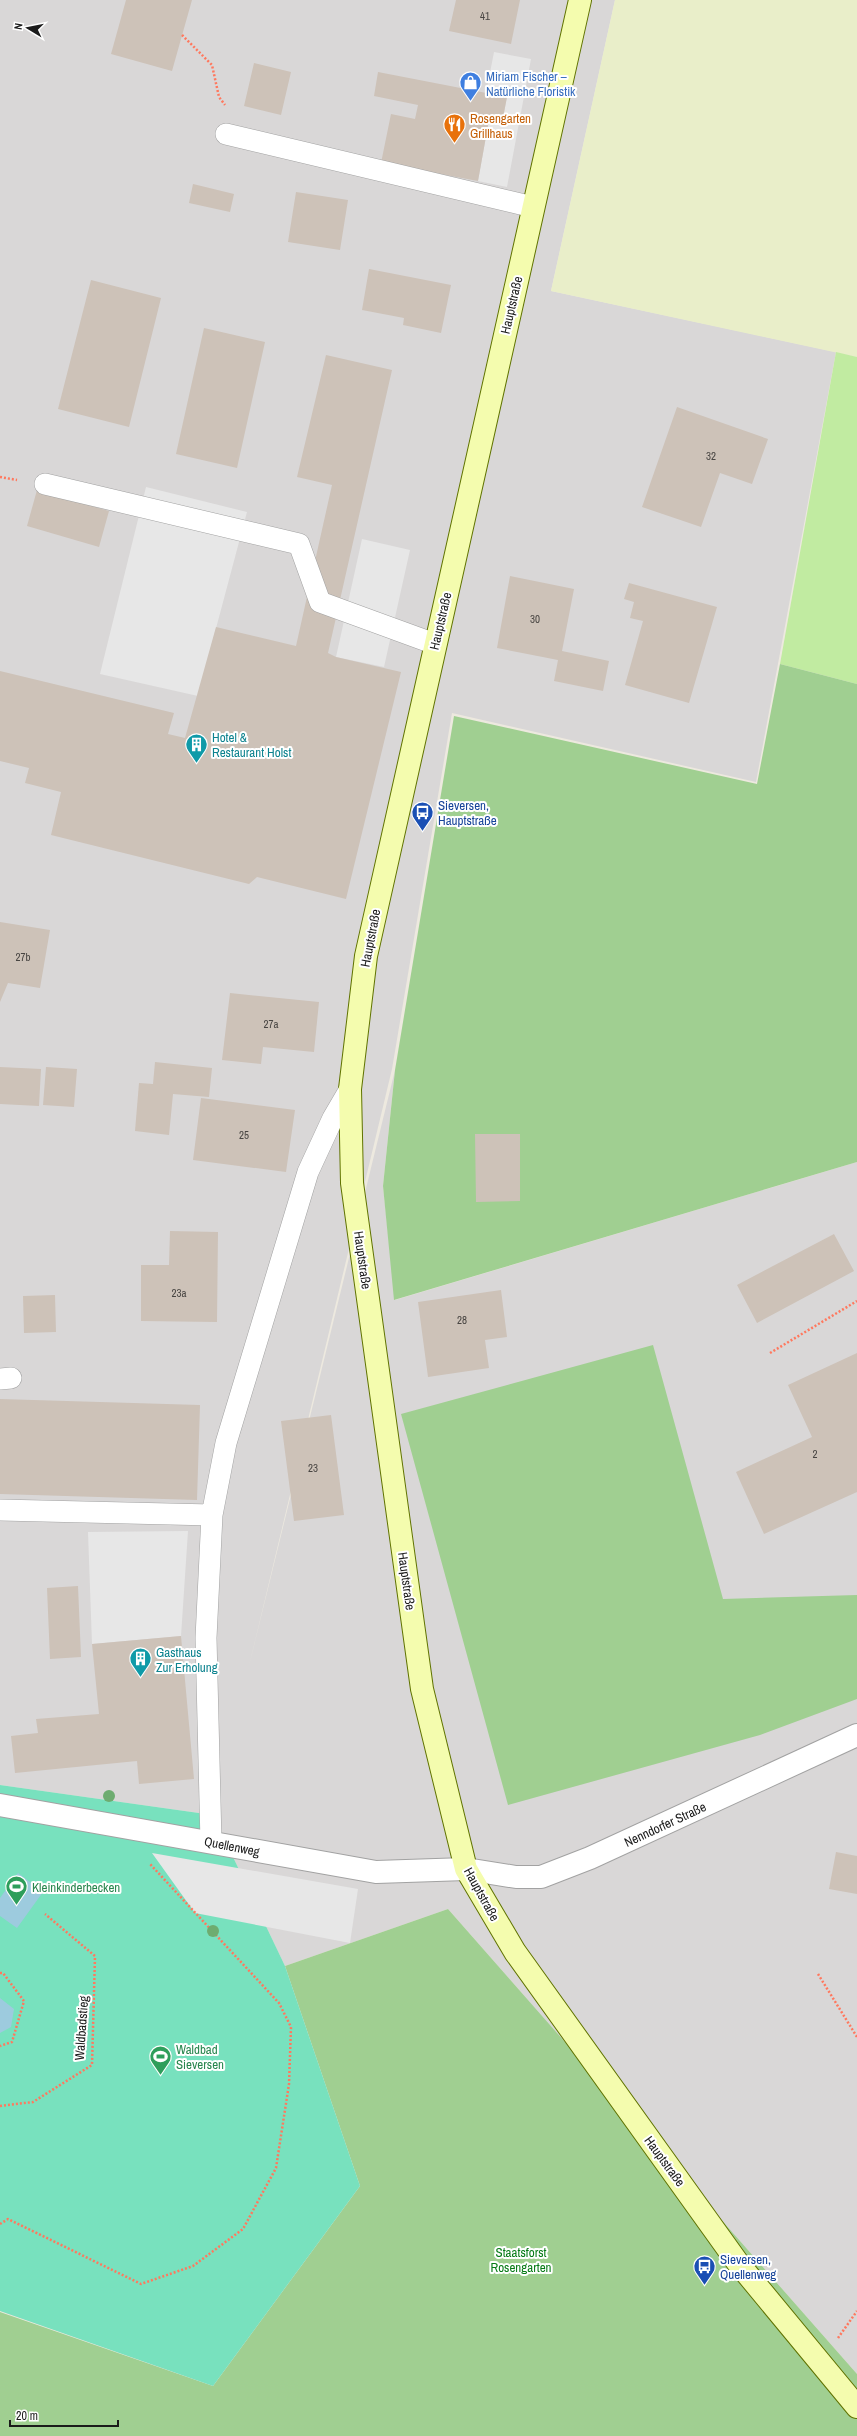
<svg xmlns="http://www.w3.org/2000/svg" width="857" height="2436" font-family="'Archivo Narrow',sans-serif">
  <style>
    .residential { fill: #d9d7d7 }
    .farmland { fill: #e9eec9 }
    .grass { fill: #c1eba1 }
    .forest { fill: #a0cf91 }
    .pitch { fill: #78e1be }
    .parking { fill: #e7e7e7 }
    .water { fill: #9dcbde }
    .building { fill: #cdc2b8 }
    .lines { fill: none; stroke-linecap: round; stroke-linejoin: round }
    .lane-casing { stroke: #a2a2a2; stroke-width: 22 }
    .street-casing { stroke: #a2a2a2; stroke-width: 24 }
    .secondary-casing { stroke: #607300; stroke-width: 24 }
    .path { stroke: #ff785e; stroke-width: 2.5; stroke-dasharray: 2 2; stroke-linecap: butt }
    .lane { stroke: #fff; stroke-width: 21 }
    .street { stroke: #fff; stroke-width: 22 }
    .secondary { stroke: #f4fcae; stroke-width: 22 }
    .tree { fill: #6eac70 }
    .labels { text-anchor: middle; stroke-width: 4; stroke-linejoin: round; paint-order: stroke }
    .number-label { font-size: 11px; fill: #484542 }
    .shop-label { font-size: 13px; fill: #366cbe; stroke: #fff; text-anchor: start }
    .food-label { font-size: 13px; fill: #c56008; stroke: #fff; text-anchor: start }
    .street-label { font-size: 13px; fill: #1b1b1b; stroke: #fff }
    .culture-label { font-size: 13px; fill: #0d838f; stroke: #fff; text-anchor: start }
    .transit-label { font-size: 13px; fill: #164399; stroke: #fff; text-anchor: start }
    .leisure-label { font-size: 13px; fill: #27864d; stroke: #fff; text-anchor: start }
    .park-label { font-size: 13px; fill: #067b16; stroke: #fff }
  </style>
  <rect width="100%" height="100%" fill="#ede9df"/>
  <path class="residential" d="M0 0H615L551 291 836 352 756 782 452 713 392 1069 249 1666 395 1070 383 1186 395 1300 857 1162V2374L448 1909 285 1966 213 1815 0 1785Z"/>
  <path class="farmland" d="M615 0H857V357L551 291Z"/>
  <path class="grass" d="M836 352 857 357V684L780 664Z"/>
  <path class="forest" d="M780 664 857 684V1162L394 1300 383 1186 395 1070 454 716 757 784Z
    M653 1345 723 1599 857 1595V1699L760 1735 508 1805 401 1414Z
    M448 1909 857 2374V2436H0V2312L213 2386 360 2186 285 1966Z"/>
  <path class="pitch" d="M0 1785 213 1815 285 1966 360 2186 213 2386 0 2311Z"/>
  <path class="parking" d="M494 52 531 59 507 187 478 181 489 120 502 123 507 97 486 93Z
    M146 487 247 512 198 696 100 674Z
    M362 539 410 550 384 667 336 657Z
    M188 1531 181 1636 92 1644 88 1532Z
    M152 1853 358 1889 350 1943 195 1913Z"/>
  <path class="water" d="M18 1873 43 1892 17 1928 0 1916V1898Z
    M0 1998 14 2009 11 2027 0 2033Z"/>
  <path class="building" d="M126 0H192L172 71 111 54Z
    M456 0H520L511 44 449 31Z
    M254 63 291 72 281 115 244 106Z
    M378 72 507 97 502 123 489 120 478 181 381 163 391 114 415 119 418 105 374 96Z
    M193 184 234 194 230 212 189 203Z
    M296 192 348 200 340 250 288 242Z
    M369 269 451 285 441 333 403 325 404 318 362 310Z
    M91 280 161 298 129 427 58 409Z
    M204 328 265 342 237 468 176 454Z
    M326 355 392 370 328 653 336 657 401 672 346 899 257 877 249 884 51 835 61 792 25 783 29 768 0 761V671L174 713 168 734 185 738 216 627 296 646 332 485 297 477Z
    M677 407 768 439 752 484 720 473 701 527 642 507Z
    M37 490 109 511 99 547 27 526Z
    M510 576 574 589 562 651 609 661 603 691 554 681 558 660 497 648Z
    M629 583 717 607 689 703 625 685 643 621 630 618 634 602 624 599Z
    M0 922 50 930 40 988 8 983 0 1002Z
    M230 993 319 1002 314 1052 263 1047 261 1064 222 1060Z
    M155 1062 212 1068 209 1097 173 1094 169 1135 135 1131 139 1083 153 1084Z
    M0 1067 41 1069 39 1106 0 1104Z
    M46 1067 77 1069 74 1107 43 1105Z
    M201 1098 295 1110 286 1172 193 1160Z
    M475 1134H520V1201L476 1202Z
    M170 1231 218 1232 217 1322 141 1321V1265H169Z
    M834 1234 854 1271 757 1323 737 1285Z
    M501 1290 507 1337 485 1340 489 1368 428 1377 418 1302Z
    M55 1295 56 1332 24 1333 23 1296Z
    M857 1353V1492L764 1534 736 1472 812 1437 788 1385Z
    M0 1399 200 1405 197 1500 0 1494Z
    M331 1415 344 1515 294 1521 281 1421Z
    M78 1586 81 1657 50 1659 47 1588Z
    M181 1636 194 1779 139 1784 137 1761 15 1773 11 1736 38 1733 36 1719 99 1714 92 1644Z
    M836 1852 857 1856V1894L829 1889Z"/>
  <g class="lines">
    <defs>
      <path id="lane" d="M226 134 533 207
        M45 484 299 544 320 602 435 644
        M0 1379 11 1378
        M0 1510 212 1515
        M211 1842 206 1638 212 1515 226 1443 308 1172 333 1118 350 1089"/>
      <path id="street" d="M0 1805 376 1872 466 1869 516 1877H541L590 1858 857 1735"/>
      <path id="secondary" d="M580 0 366 956 350 1089 352 1183 422 1689 466 1869 515 1952 738 2263 857 2407"/>
    </defs>
    <use href="#lane" class="lane-casing"/>
    <use href="#street" class="street-casing"/>
    <use href="#secondary" class="secondary-casing"/>
    <path class="path" d="M182 35 212 65 219 97 225 105
      M0 477 17 480
      M770 1353 857 1301
      M0 1973H3L24 2001 12 2042 0 2046
      M818 1974 857 2037
      M0 2106 33 2102 92 2065 95 1956 45 1914
      M0 2224 8 2219 141 2284 193 2266 243 2229 276 2168 289 2084 291 2027 279 2003 150 1864
      M838 2338 857 2311"/>
    <use href="#lane" class="lane"/>
    <use href="#street" class="street"/>
    <use href="#secondary" class="secondary"/>
  </g>
  <g class="tree">
    <circle cx="109" cy="1796" r="6"/>
    <circle cx="213" cy="1931" r="6"/>
  </g>
  <defs>
    <symbol id="shop-pin" viewBox="-11 -11 22 30"><path d="M0 17L-7.5 6A9.5 9.5 0 1 1 7.5 6Z" fill="#3f7fe0" stroke="#fff"/><path d="M-5-2.5h2.3a2.7 3.5 0 0 1 5.4 0H5L5.5 6h-11ZM-1.5-2.5h3a1.5 2.3 0 0 0-3 0Z" fill="#fff"/></symbol>
    <symbol id="restaurant-pin" viewBox="-11 -11 22 30"><path d="M0 17L-7.5 6A9.5 9.5 0 1 1 7.5 6Z" fill="#e8710a" stroke="#fff"/><path d="M-5-6h1v4h1v-4h1v4h1v-4h1v5L-1.5 .5V6h-2V.5L-5-1ZM5-6V6H3V1.5H1.5Q1.5-4 5-6Z" fill="#fff"/></symbol>
    <symbol id="building-pin" viewBox="-11 -11 22 30"><path d="M0 17L-7.5 6A9.5 9.5 0 1 1 7.5 6Z" fill="#0f9aa8" stroke="#fff"/><path d="M-4-6H4V6H1V3H-1V6H-4ZM-2.5-4.3h1.7v1.8h-1.7ZM.8-4.3h1.7v1.8H.8ZM-2.5-1h1.7V.8h-1.7ZM.8-1h1.7V.8H.8Z" fill="#fff"/></symbol>
    <symbol id="bus-pin" viewBox="-11 -11 22 30"><path d="M0 17L-7.5 6A9.5 9.5 0 1 1 7.5 6Z" fill="#1a4fb4" stroke="#fff"/><path d="M-5-6H5V4H4V6H2V4H-2V6H-4V4H-5ZM-3.5-4V0h7V-4ZM-3.5 1.2v1.5H-2V1.2ZM2 1.2v1.5H3.5V1.2Z" fill="#fff"/></symbol>
    <symbol id="stadium-pin" viewBox="-11 -11 22 30"><path d="M0 17L-7.5 6A9.5 9.5 0 1 1 7.5 6Z" fill="#2e9e5b" stroke="#fff"/><path d="M0-5a6.5 5 0 1 0 0 10a6.5 5 0 1 0 0-10ZM-3.5-1.8h7v3.6h-7Z" fill="#fff"/></symbol>
  </defs>
  <g fill-rule="evenodd">
    <use href="#shop-pin" x="458" y="70" width="25" height="34"/>
    <use href="#restaurant-pin" x="442" y="112" width="25" height="34"/>
    <use href="#building-pin" x="184" y="732" width="25" height="34"/>
    <use href="#bus-pin" x="410" y="800" width="25" height="34"/>
    <use href="#building-pin" x="128" y="1646" width="25" height="34"/>
    <use href="#stadium-pin" x="4" y="1874" width="25" height="34"/>
    <use href="#stadium-pin" x="148" y="2044" width="25" height="34"/>
    <use href="#bus-pin" x="692" y="2254" width="25" height="34"/>
  </g>
  <g class="labels">
    <g class="number-label">
      <text x="485" y="20">41</text>
      <text x="711" y="460">32</text>
      <text x="535" y="623">30</text>
      <text x="23" y="961">27b</text>
      <text x="271" y="1028">27a</text>
      <text x="244" y="1139">25</text>
      <text x="179" y="1297">23a</text>
      <text x="462" y="1324">28</text>
      <text x="815" y="1458">2</text>
      <text x="313" y="1472">23</text>
    </g>
    <g class="shop-label">
      <text x="486" y="81">Miriam Fischer –<tspan x="486" dy="15">Natürliche Floristik</tspan></text>
    </g>
    <g class="food-label">
      <text x="470" y="123">Rosengarten<tspan x="470" dy="15">Grillhaus</tspan></text>
    </g>
    <g class="street-label">
      <text transform="translate(511 305) rotate(-77)" y="5">Hauptstraße</text>
      <text transform="translate(440 621) rotate(-77)" y="5">Hauptstraße</text>
      <text transform="translate(370 938) rotate(-79)" y="5">Hauptstraße</text>
      <text transform="translate(363 1260) rotate(82)" y="5">Hauptstraße</text>
      <text transform="translate(407 1581) rotate(82)" y="5">Hauptstraße</text>
      <text transform="translate(665 1824) rotate(-25)" y="5">Nenndorfer Straße</text>
      <text transform="translate(232 1846) rotate(11)" y="5">Quellenweg</text>
      <text transform="translate(482 1894) rotate(61)" y="5">Hauptstraße</text>
      <text transform="translate(81 2028) rotate(-86)" y="5">Waldbadstieg</text>
      <text transform="translate(665 2161) rotate(54)" y="5">Hauptstraße</text>
    </g>
    <g class="culture-label">
      <text x="212" y="742">Hotel &amp;<tspan x="212" dy="15">Restaurant Holst</tspan></text>
      <text x="156" y="1657">Gasthaus<tspan x="156" dy="15">Zur Erholung</tspan></text>
    </g>
    <g class="transit-label">
      <text x="438" y="810">Sieversen,<tspan x="438" dy="15">Hauptstraße</tspan></text>
      <text x="720" y="2264">Sieversen,<tspan x="720" dy="15">Quellenweg</tspan></text>
    </g>
    <g class="leisure-label">
      <text x="32" y="1892">Kleinkinderbecken</text>
      <text x="176" y="2054">Waldbad<tspan x="176" dy="15">Sieversen</tspan></text>
    </g>
    <g class="park-label">
      <text x="521" y="2257">Staatsforst<tspan x="521" dy="15">Rosengarten</tspan></text>
    </g>
  </g>
  <g transform="translate(28 28) rotate(280)" stroke="#ffffff" stroke-width="3" paint-order="stroke">
  <path d="M0-3L7 15L0 10L-7 15Z" fill="#1b1b1b"/>
  <text y="-6" font-size="11" font-weight="bold" text-anchor="middle" fill="#1b1b1b">N</text>
  </g>
  <path d="M10 2420v6h108v-6" fill="none" stroke="#1b1b1b" stroke-width="2"/>
  <text x="16" y="2420" font-size="12" fill="#1b1b1b" stroke="#ffffff" stroke-width="3" paint-order="stroke">20 m</text>
</svg>
